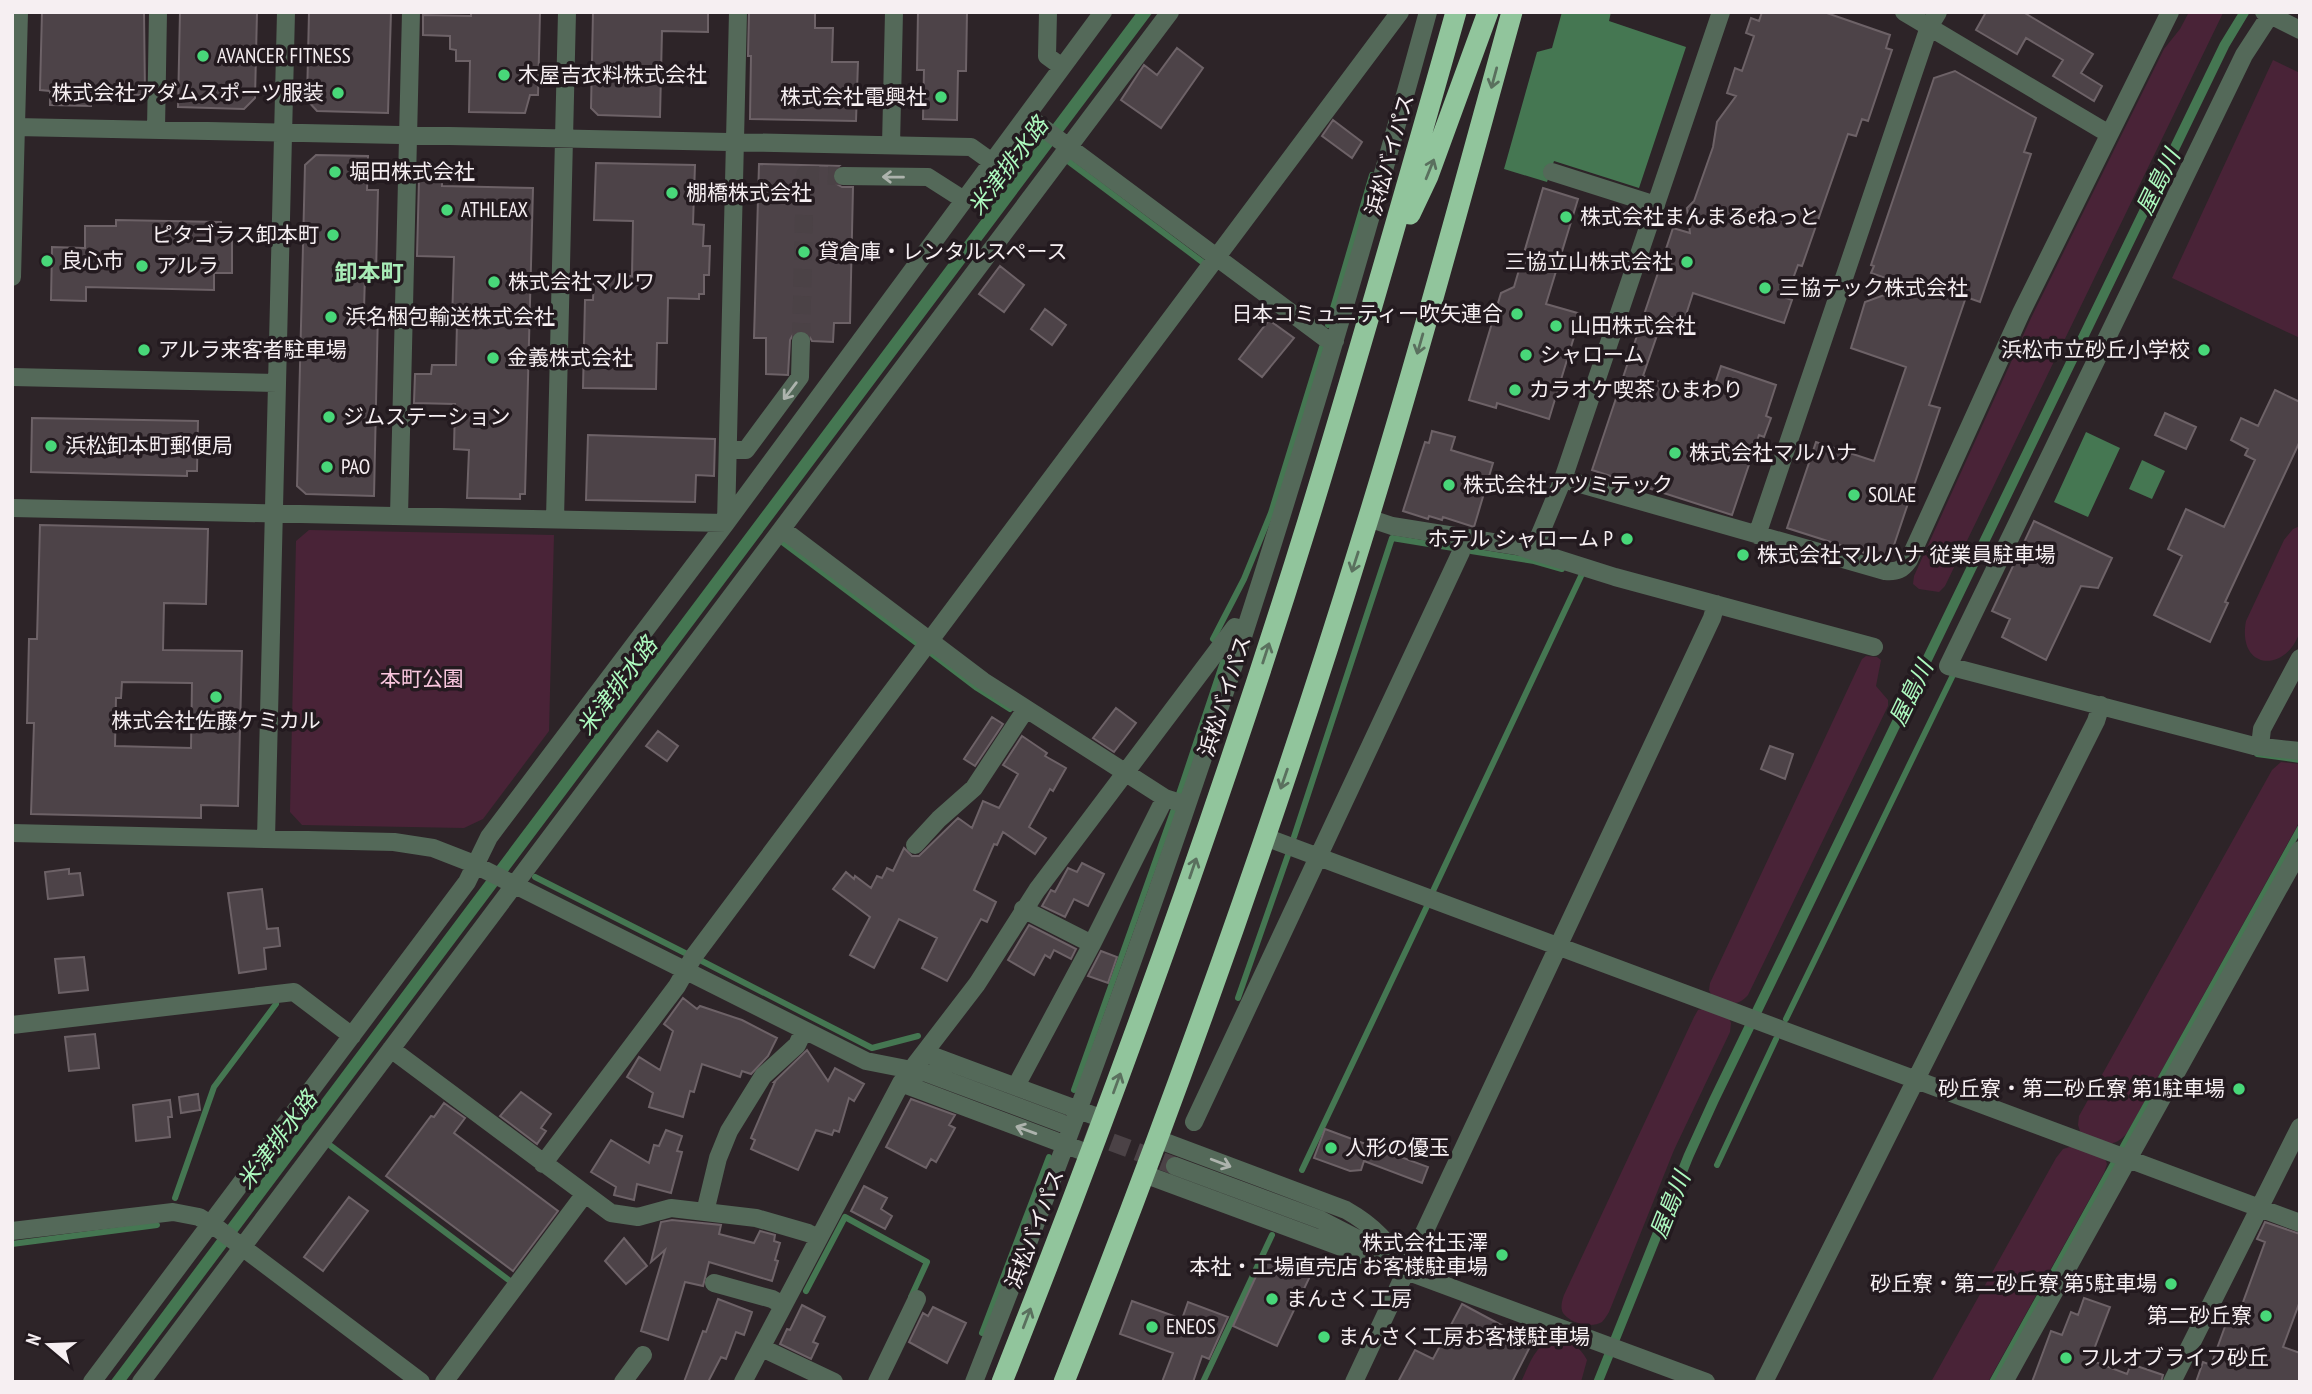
<svg xmlns="http://www.w3.org/2000/svg" width="2312" height="1394" font-family="'PT Sans Narrow','Noto Sans JP',sans-serif">
  <style>
    .green { fill: #492337 }
    .water { fill: #457752 }
    .lines { fill: none; stroke-linecap: round; stroke-linejoin: round }
    .stream { stroke: #457752; stroke-width: 6 }
    .building { fill: #4d4348; stroke: #6d6267; stroke-width: 2; fill-rule: evenodd }
    .minor-tunnel { stroke: #4b4246; stroke-width: 18; stroke-dasharray: 18 9; stroke-linecap: butt }
    .minor { stroke: #546959; stroke-width: 18 }
    .highway { stroke: #91c59c; stroke-width: 21 }
    .oneway { stroke: #5a705e }
    .oneway2 { stroke: #adb3ad }
    .poi-dot { fill: #48d779; stroke: #231a1f; stroke-width: 2.5 }
    .labels { text-anchor: middle; stroke-width: 7; stroke-linejoin: round; paint-order: stroke }
    .poi-label { font-size: 21px; fill: #f6eff2; stroke: #231a1f; text-anchor: start }
    .street-label { font-size: 21px; fill: #f6eff2; stroke: #231a1f }
    .park-label { font-size: 21px; fill: #fac7df; stroke: #231a1f }
    .water-label { font-size: 23px; font-style: italic; fill: #adfabf; stroke: #231a1f }
    .neighbourhood-label { font-size: 23px; font-weight: bold; fill: #a8ecb7; stroke: #231a1f }
  </style>
  <rect width="100%" height="100%" fill="#2d2428"/>
  <path class="green" d="M2189 12 2223 13 1945 586 1939 592 1919 589 1913 584 1914 576 2031 318 2164 49 2180 29Z
    M2273 60 2300 73V338L2172 278Z
    M2300 526C2300 551 2300 576 2300 602 2300 611 2302 625 2299 634 2284 674 2237 669 2246 621L2284 540 2293 529Z
    M309 530 554 535 549 731 483 819 464 828 302 825 290 812 296 541Z
    M1866 656 1877 657 1881 660 1876 686 1888 700V706L1748 995C1736 1009 1727 1002 1712 996L1709 990 1710 983 1862 659Z
    M2281 762 2300 764V820L2295 830 2127 1133C2111 1152 2100 1141 2081 1134L2078 1125 2079 1116 2272 770Z
    M1706 1008 1728 1016 1731 1023 1730 1032 1674 1150 1609 1312C1607 1315 1605 1319 1602 1322 1591 1329 1570 1323 1563 1313 1560 1307 1562 1301 1564 1295L1694 1017 1698 1010Z
    M2073 1146 2104 1156 2107 1164 2104 1173 1988 1382H1931L2056 1158 2063 1149Z
    M1555 1339C1570 1342 1580 1346 1587 1360L1581 1382H1521C1529 1366 1535 1343 1555 1339Z"/>
  <path class="water" d="M1137 12H1153L125 1382H110Z
    M1562 12H1611L1609 21 1686 47 1639 188 1554 161 1547 182 1504 169 1537 52 1552 48Z
    M2239 12H2250L2229 47 1718 1103 1693 1158 1603 1382H1593L1684 1154 1709 1099 2220 43Z
    M2086 432 2120 448 2088 517 2054 502Z
    M2142 460 2165 471 2152 499 2129 489Z"/>
  <g class="lines">
    <path class="stream" d="M1068 161 1205 264
      M1328 325 1372 175
      M781 541 918 644
      M1471 551 1534 561 1562 569
      M1213 639 1244 579 1271 513 1322 347
      M931 653 977 688 1010 709
      M2257 754 2300 760
      M1179 794 1223 662
      M1294 837 1392 538 1453 548
      M535 877 687 954
      M1433 891 1582 574
      M696 958 872 1048 918 1036
      M1238 998 1288 855
      M1786 1019 1953 675
      M1074 1090 1174 809
      M331 1146 514 1284
      M2122 1148 2300 828
      M1717 1165 1776 1039
      M1302 1170 1428 904
      M175 1198 214 1087 276 1004
      M12 1244 157 1225
      M806 1291 845 1217 927 1262 911 1297
      M982 1333 1049 1157
      M1203 1382 1272 1235
      M1992 1382 2114 1162"/>
  </g>
  <path class="building" d="M42 12H144L145 95 91 94V106L50 105V91L40 90Z
    M180 12H257L255 98 244 109 178 107Z
    M309 12H391L388 113 317 111 307 100Z
    M471 12H540L538 95H530L525 113 469 112 470 61H456V50L450 49V36L423 35V15L471 16Z
    M593 12H708V32L662 31 660 117 598 115 591 108Z
    M749 12H815V28H833L832 62H858L856 121 750 119 751 56H748Z
    M918 12H967L966 71H958L957 120 923 119 924 70H917Z
    M1762 12H1824L1890 35 1886 48 1892 50 1868 121 1862 119 1856 136 1848 134 1802 266 1798 265 1786 298 1792 300 1784 323 1693 293 1684 321 1664 315 1643 376 1710 399 1721 366 1776 385 1766 416 1771 418 1764 437 1759 435 1732 515 1592 470 1673 228 1690 233 1687 208 1694 201 1713 147 1717 122 1736 96 1727 93 1735 68 1742 71 1754 36 1746 33 1751 18 1759 21Z
    M1986 12H2023L2093 54 2081 73 2102 86 2094 101 2053 76 2063 60 2026 38 2017 54 1976 30Z
    M1177 48 1203 68 1161 128 1121 100 1144 65 1157 75Z
    M1955 71 2036 118 2024 152 2031 154 1980 302 1966 297 1929 405 1940 408 1889 560H1887L1787 528 1816 442 1874 461 1906 367 1851 348 1865 302 1909 286 1871 273 1874 266 1871 265 1934 78Z
    M1333 120 1362 142 1352 158 1322 136Z
    M316 155 368 156 367 190H378L376 274H365L364 310H378L374 496 306 494 297 486 305 165Z
    M596 163 695 165 693 224 704 225 703 246H710L709 275H704V294H699V299L668 298 667 343H657L656 389 583 388 585 300H593L594 275 632 276 633 221 594 220Z
    M759 164 839 166 833 171V182L842 187H853L850 323H834L833 342 812 341 806 331H795L790 340 788 375 766 374V338H754Z
    M419 179 442 180V186L533 188 525 494H520V499L467 498 469 450 454 449 455 404 414 403 415 374H431L432 365H456L457 322H452L454 257 417 256Z
    M1543 188 1578 199 1546 304 1581 314 1549 419 1497 403 1496 408 1469 400 1501 293 1514 287Z
    M116 220 221 222V237H232V273H214V290L86 287V301L51 300 52 247 85 248V226H116Z
    M1000 266 1024 285 1004 312 979 294Z
    M1045 309 1066 325 1052 345 1031 329Z
    M1269 320 1294 338 1262 377 1239 359Z
    M2275 390 2300 402V441L2225 602 2228 603 2210 642 2154 615 2182 556 2168 549 2186 509 2224 527 2255 460 2245 455 2248 449 2231 440 2241 418 2258 426Z
    M2165 413 2196 427 2186 449 2155 435Z
    M32 418 198 421 197 471H187V476L31 472Z
    M1432 431 1455 437 1451 450 1493 463 1474 527 1443 517 1442 520 1429 516 1428 519 1403 511 1425 442 1429 443Z
    M588 435 715 439 714 476 696 475 695 502 586 500Z
    M2034 521 2112 558 2098 588 2081 586 2046 660 2002 637 2010 619 1992 611Z
    M40 525 208 529 206 604 164 603 163 650 242 651 238 806 201 805V818L31 814 34 723H27L29 639H37ZM122 682 192 683 191 748 115 746 116 698H121Z
    M1116 708 1136 723 1114 752 1093 738Z
    M992 717 1003 724 975 766 964 759Z
    M658 731 678 746 667 761 646 746Z
    M1022 736 1047 753 1045 756 1066 768 1053 791 1050 789 1029 827 1046 838 1035 854 1003 832 997 845 994 844 974 890 996 902 987 922 981 919 947 981 922 968 937 938 899 919 874 968 850 955 870 917 833 889 846 872 854 879 855 876 871 888 877 876 882 878 887 868 893 871 904 848 912 856H919L958 818 972 828 983 801 999 808 1018 774 1003 765Z
    M1770 746 1793 754 1785 779 1761 769Z
    M1082 863 1104 874 1088 906 1074 899 1065 917 1042 906 1051 890 1055 892 1068 868 1077 872Z
    M69 869V874L80 873 83 895 48 899 45 872Z
    M262 889 267 929 278 928 280 946 264 948 266 969 239 973 228 893Z
    M1029 925 1076 949 1071 959 1054 950 1050 958 1045 955 1034 975 1008 960Z
    M1101 951 1117 957 1108 983 1088 976Z
    M84 957 88 990 59 993 55 959Z
    M683 998 697 1009 700 1006 742 1020 777 1038 768 1056 751 1074 742 1071 740 1077 702 1064 694 1092 690 1091 683 1117 649 1107 653 1093 627 1077 639 1057 660 1070 673 1031 664 1024Z
    M95 1034 99 1068 69 1071 65 1037Z
    M807 1050 828 1081 835 1068 864 1084 854 1101 849 1098 839 1132 834 1130 832 1135 816 1130 798 1170 751 1149 755 1140 751 1138 775 1082H774Z
    M521 1092 551 1114 541 1128 546 1131 537 1144 500 1116Z
    M198 1094 200 1110 181 1113 179 1097Z
    M911 1099 955 1115 949 1125 955 1128 936 1162 931 1159 926 1168 886 1147Z
    M170 1100 172 1117H168L170 1137 136 1141 133 1105Z
    M444 1103 465 1118 454 1133 558 1211 513 1271 386 1176 431 1116 434 1117Z
    M1325 1129 1428 1167 1422 1183 1364 1161 1361 1170 1350 1171 1314 1158Z
    M666 1130 682 1136 677 1151 682 1152 671 1193 637 1184 634 1200 614 1195 616 1187 591 1172 611 1140 649 1163 654 1145 659 1146Z
    M864 1186 887 1198 881 1209 892 1216 885 1229 851 1211Z
    M349 1197 368 1211 323 1271 304 1257Z
    M672 1220 721 1225 719 1234 754 1243 760 1231 775 1235 774 1241 780 1243 775 1260 778 1261 772 1281 709 1262 703 1286 685 1282 668 1340 641 1331 665 1250 651 1262 661 1222Z
    M2265 1222 2300 1234V1301L2283 1347 2300 1353V1382H2196L2203 1362 2211 1365 2227 1321 2235 1324 2265 1242 2257 1239Z
    M624 1238 647 1266 626 1284 605 1261Z
    M1277 1255 1312 1272 1277 1346 1233 1326 1264 1259 1273 1263Z
    M2084 1298 2110 1307 2090 1360 2127 1374 2131 1364 2163 1375 2161 1382H2032L2051 1331 2062 1335 2071 1312 2078 1315Z
    M718 1299 752 1312 744 1335 736 1332 726 1359 721 1357 708 1382H684L703 1331 706 1332Z
    M1132 1301 1182 1319 1188 1302 1228 1317 1209 1359 1202 1356 1193 1382H1162L1173 1353 1120 1334Z
    M1462 1304 1516 1333 1519 1326 1536 1335 1512 1382H1398L1415 1350 1433 1359Z
    M802 1305 825 1317 813 1342 818 1344 811 1359 780 1344 787 1329 790 1330Z
    M933 1307 966 1323 947 1363 909 1342 923 1313 928 1316Z"/>
  <g class="lines">
    <path class="minor-tunnel" d="M801 341 805 175 843 176
      M1061 1123 1175 1166"/>
    <path class="minor" d="M1048 12 1047 56 1062 67
      M1904 12 2109 134
      M2264 12 2300 30
      M2272 12 2244 55 1948 666 2254 746 2300 751
      M1027 116 1325 338 1335 341
      M16 127 971 147 992 162
      M156 129 158 12
      M891 145 894 12
      M1552 172 1656 205
      M843 176 928 177 964 200
      M12 277 19 12
      M12 377 277 383
      M728 450H746L800 377 801 341
      M1563 479 1885 571C1897 572 1902 570 1909 560L2021 313 2170 12
      M12 508 726 523 738 12
      M399 516 411 12
      M1368 518 1392 526 1517 546 1615 577 1874 647
      M555 519 567 12
      M782 529 983 681 1165 798 1187 805
      M1757 535 1929 27 1938 12
      M1533 551 1563 479 1721 12
      M2260 746 2262 729 2300 658
      M12 833 394 842 433 848 469 862 866 1061 927 1073 1061 1123
      M1265 837 2300 1223
      M266 839 286 12
      M915 845 939 819 974 788 1026 709
      M1023 909 1092 944
      M12 1025 294 992 352 1036
      M391 1049 611 1213 638 1217 671 1208 756 1218 808 1233 818 1238
      M925 1053 1103 1119
      M901 1083 1090 1154
      M1016 1086 1092 944 1165 798
      M1194 1122 1461 552 1464 537
      M1157 1139 1346 1210C1376 1227 1387 1242 1407 1270
      M543 1164 677 986 694 956 1400 12
      M1175 1166 1321 1220 1354 1237 1383 1255
      M1144 1174 1706 1382
      M705 1212 718 1158 729 1131 763 1076 797 1045 804 1030
      M12 1231 173 1212 199 1217 217 1228 421 1382
      M714 1283 772 1299 783 1305
      M762 1348 834 1382
      M92 1382 467 882 489 837 726 523 1103 12
      M141 1382 1170 12
      M444 1382 584 1195
      M623 1382 643 1355
      M743 1382 901 1083 977 984 1037 890 1235 627 1245 630
      M877 1382 917 1299
      M974 1382C1087 1096 1191 807 1282 514 1334 347 1382 180 1428 12
      M1354 1382 1712 618 1716 604
      M1764 1382 2096 721 2101 705
      M2004 1382 2300 850
      M2172 1382 2300 1127"/>
    <path class="highway" d="M1410 214 1428 176 1488 12
      M1002 1382C1114 1099 1218 812 1308 521 1360 352 1408 182 1456 12
      M1064 1382C1173 1106 1274 825 1361 542 1416 366 1463 189 1512 12"/>
  </g>
  <defs><path id="oneway-shaft" d="M-6 0H5M1.5-3L5.5 0L1.5 3" fill="none" stroke-width="1.6" stroke-linecap="round" stroke-linejoin="round" transform="scale(1.75)"/></defs>
  <g class="oneway">
    <use href="#oneway-shaft" transform="translate(1494 78) rotate(105)"/>
    <use href="#oneway-shaft" transform="translate(1430 169) rotate(-68)"/>
    <use href="#oneway-shaft" transform="translate(1420 344) rotate(106)"/>
    <use href="#oneway-shaft" transform="translate(1355 562) rotate(108)"/>
    <use href="#oneway-shaft" transform="translate(1266 653) rotate(-72)"/>
    <use href="#oneway-shaft" transform="translate(1284 779) rotate(109)"/>
    <use href="#oneway-shaft" transform="translate(1193 868) rotate(-71)"/>
    <use href="#oneway-shaft" transform="translate(1117 1083) rotate(-70)"/>
    <use href="#oneway-shaft" transform="translate(1027 1318) rotate(-69)"/>
  </g>
  <g class="oneway2">
    <use href="#oneway-shaft" transform="translate(893 177) rotate(-179)"/>
    <use href="#oneway-shaft" transform="translate(790 391) rotate(127)"/>
    <use href="#oneway-shaft" transform="translate(1026 1130) rotate(-160)"/>
    <use href="#oneway-shaft" transform="translate(1221 1163) rotate(21)"/>
  </g>
  <g class="poi-dot">
    <circle cx="203" cy="56" r="7"/>
    <circle cx="504" cy="75" r="7"/>
    <circle cx="338" cy="93" r="7"/>
    <circle cx="941" cy="97" r="7"/>
    <circle cx="335" cy="172" r="7"/>
    <circle cx="672" cy="193" r="7"/>
    <circle cx="447" cy="210" r="7"/>
    <circle cx="1566" cy="217" r="7"/>
    <circle cx="333" cy="235" r="7"/>
    <circle cx="804" cy="252" r="7"/>
    <circle cx="47" cy="261" r="7"/>
    <circle cx="1687" cy="262" r="7"/>
    <circle cx="142" cy="266" r="7"/>
    <circle cx="494" cy="282" r="7"/>
    <circle cx="1765" cy="288" r="7"/>
    <circle cx="1517" cy="314" r="7"/>
    <circle cx="331" cy="317" r="7"/>
    <circle cx="1556" cy="326" r="7"/>
    <circle cx="144" cy="350" r="7"/>
    <circle cx="2204" cy="350" r="7"/>
    <circle cx="1526" cy="355" r="7"/>
    <circle cx="493" cy="358" r="7"/>
    <circle cx="1515" cy="390" r="7"/>
    <circle cx="329" cy="417" r="7"/>
    <circle cx="51" cy="446" r="7"/>
    <circle cx="1675" cy="453" r="7"/>
    <circle cx="327" cy="467" r="7"/>
    <circle cx="1449" cy="485" r="7"/>
    <circle cx="1854" cy="495" r="7"/>
    <circle cx="1627" cy="539" r="7"/>
    <circle cx="1743" cy="555" r="7"/>
    <circle cx="216" cy="697" r="7"/>
    <circle cx="2239" cy="1089" r="7"/>
    <circle cx="1331" cy="1148" r="7"/>
    <circle cx="1502" cy="1255" r="7"/>
    <circle cx="2171" cy="1284" r="7"/>
    <circle cx="1272" cy="1299" r="7"/>
    <circle cx="2266" cy="1316" r="7"/>
    <circle cx="1152" cy="1327" r="7"/>
    <circle cx="1324" cy="1337" r="7"/>
    <circle cx="2066" cy="1358" r="7"/>
  </g>
  <g class="labels">
    <g class="poi-label">
      <text x="217" y="63">AVANCER FITNESS</text>
      <text x="518" y="82">木屋吉衣料株式会社</text>
      <text x="324" y="100" text-anchor="end">株式会社アダムスポーツ服装</text>
      <text x="927" y="104" text-anchor="end">株式会社電興社</text>
      <text x="349" y="179">堀田株式会社</text>
      <text x="686" y="200">棚橋株式会社</text>
      <text x="461" y="217">ATHLEAX</text>
      <text x="1580" y="224">株式会社まんまるeねっと</text>
      <text x="319" y="242" text-anchor="end">ピタゴラス卸本町</text>
      <text x="818" y="259">貸倉庫・レンタルスペース</text>
      <text x="61" y="268">良心市</text>
      <text x="1673" y="269" text-anchor="end">三協立山株式会社</text>
      <text x="156" y="273">アルラ</text>
      <text x="508" y="289">株式会社マルワ</text>
      <text x="1779" y="295">三協テック株式会社</text>
      <text x="1503" y="321" text-anchor="end">日本コミュニティー吹矢連合</text>
      <text x="345" y="324">浜名梱包輸送株式会社</text>
      <text x="1570" y="333">山田株式会社</text>
      <text x="158" y="357">アルラ来客者駐車場</text>
      <text x="2190" y="357" text-anchor="end">浜松市立砂丘小学校</text>
      <text x="1540" y="362">シャローム</text>
      <text x="507" y="365">金義株式会社</text>
      <text x="1529" y="397">カラオケ喫茶 ひまわり</text>
      <text x="343" y="424">ジムステーション</text>
      <text x="65" y="453">浜松卸本町郵便局</text>
      <text x="1689" y="460">株式会社マルハナ</text>
      <text x="341" y="474">PAO</text>
      <text x="1463" y="492">株式会社アツミテック</text>
      <text x="1868" y="502">SOLAE</text>
      <text x="1613" y="546" text-anchor="end">ホテル シャローム P</text>
      <text x="1757" y="562">株式会社マルハナ 従業員駐車場</text>
      <text x="216" y="728" text-anchor="middle">株式会社佐藤ケミカル</text>
      <text x="2225" y="1096" text-anchor="end">砂丘寮・第二砂丘寮 第1駐車場</text>
      <text x="1345" y="1155">人形の優玉</text>
      <text x="1488" y="1250" text-anchor="end">株式会社玉澤<tspan x="1488" dy="24">本社・工場直売店 お客様駐車場</tspan></text>
      <text x="2157" y="1291" text-anchor="end">砂丘寮・第二砂丘寮 第5駐車場</text>
      <text x="1286" y="1306">まんさく工房</text>
      <text x="2252" y="1323" text-anchor="end">第二砂丘寮</text>
      <text x="1166" y="1334">ENEOS</text>
      <text x="1338" y="1344">まんさく工房お客様駐車場</text>
      <text x="2080" y="1365">フルオブライフ砂丘</text>
    </g>
    <g class="street-label">
      <text transform="translate(1390 155) rotate(-74)" y="7">浜松バイパス</text>
      <text transform="translate(1225 696) rotate(-72)" y="7">浜松バイパス</text>
      <text transform="translate(1035 1229) rotate(-69)" y="7">浜松バイパス</text>
    </g>
    <g class="park-label">
      <text x="422" y="686">本町公園</text>
    </g>
    <g class="water-label">
      <text transform="translate(1008 166) rotate(-53)" y="8">米津排水路</text>
      <text transform="translate(2158 182) rotate(-64)" y="8">屋島川</text>
      <text transform="translate(617 686) rotate(-53)" y="8">米津排水路</text>
      <text transform="translate(1911 693) rotate(-64)" y="8">屋島川</text>
      <text transform="translate(277 1140) rotate(-53)" y="8">米津排水路</text>
      <text transform="translate(1670 1205) rotate(-68)" y="8">屋島川</text>
    </g>
    <g class="neighbourhood-label">
      <text x="369" y="281">卸本町</text>
    </g>
  </g>
  <rect width="2312" height="1394" fill="none" stroke="#f6eff2" stroke-width="28"/>
  <g transform="translate(49 1345) rotate(289)" stroke="#231a1f" stroke-width="5" paint-order="stroke">
  <path d="M0-5L12 26L0 18L-12 26Z" fill="#f6eff2"/>
  <text y="-10" font-size="19" font-weight="bold" text-anchor="middle" fill="#f6eff2">N</text>
  </g>
</svg>
